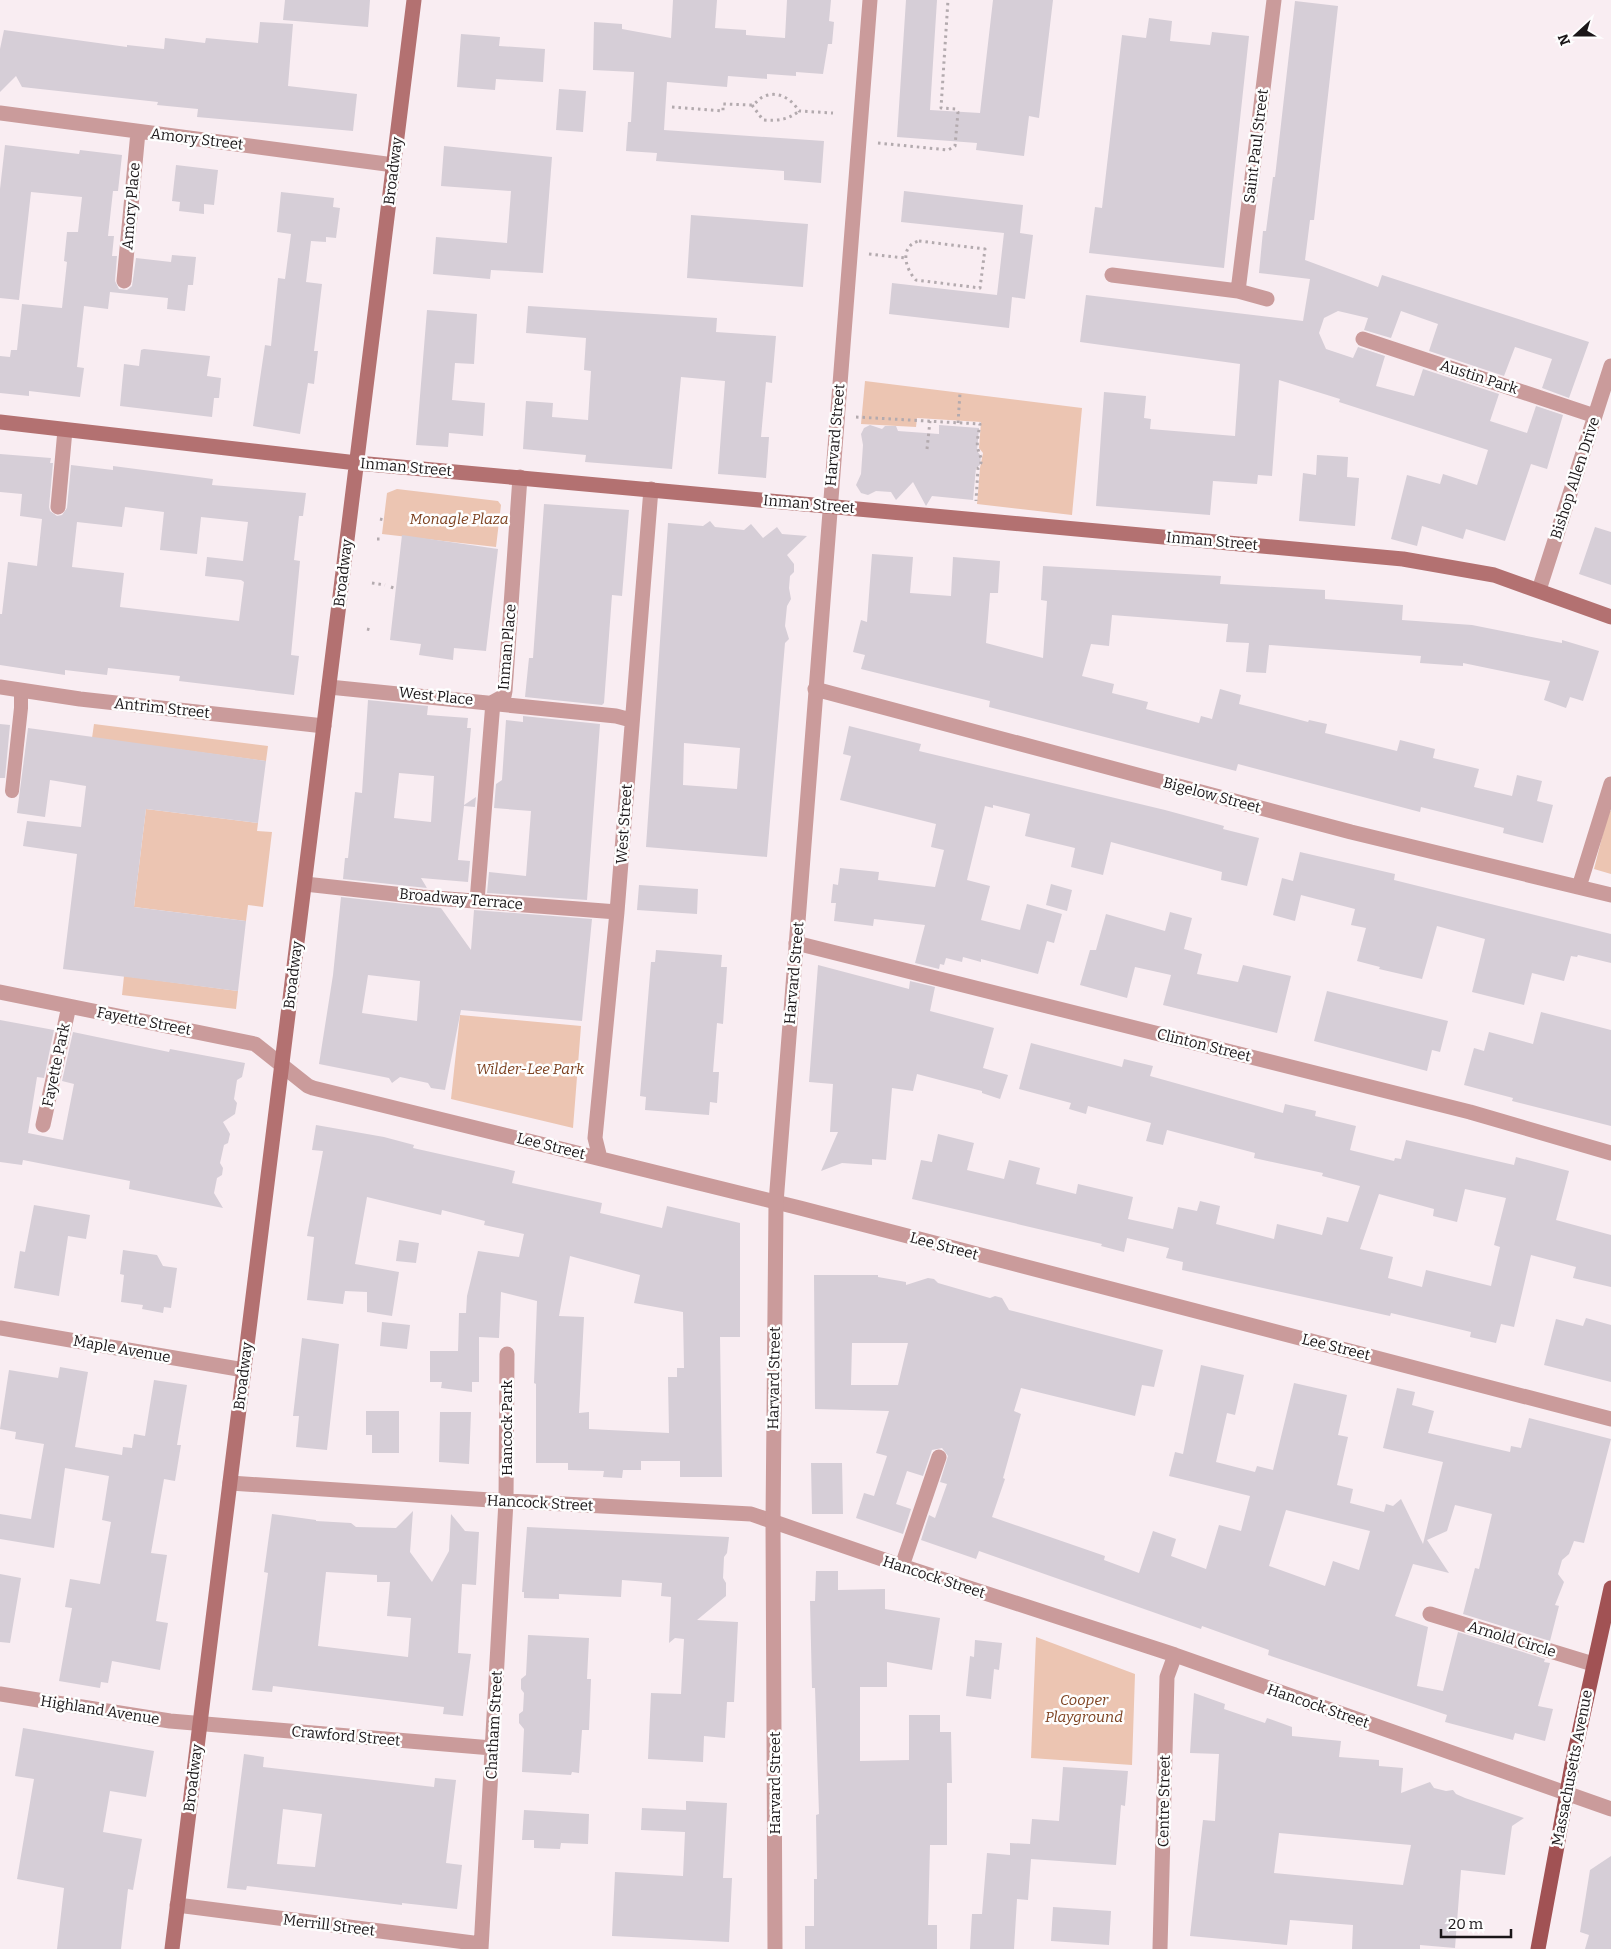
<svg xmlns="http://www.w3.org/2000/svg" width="1611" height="1949" font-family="Bitter,serif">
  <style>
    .green { fill: #ecc5b2 }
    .building { fill: #d6ced7; fill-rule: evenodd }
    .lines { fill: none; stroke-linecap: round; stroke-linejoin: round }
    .path { stroke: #b3aaae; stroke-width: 3; stroke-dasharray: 2.5 4; stroke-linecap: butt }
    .pedestrian { stroke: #ca9b9b; stroke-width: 14 }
    .minor { stroke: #ca9b9b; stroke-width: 15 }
    .tertiary { stroke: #ca9b9b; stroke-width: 15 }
    .secondary { stroke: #b37171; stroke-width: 15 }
    .primary { stroke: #a15254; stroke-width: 15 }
    .labels { text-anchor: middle; stroke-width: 5; stroke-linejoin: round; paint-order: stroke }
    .street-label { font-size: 15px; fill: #1a1618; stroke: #fefefe }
    .park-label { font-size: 15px; font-style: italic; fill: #7d4221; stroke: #fefefe }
  </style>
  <rect width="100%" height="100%" fill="#f9edf2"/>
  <path class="green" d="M865 381 1082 408 1072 515 977 504 980 468 983 453 979 448 981 422 917 418 916 427 861 424Z
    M397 489 498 501 501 505 496 547 382 534 387 493Z
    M94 724 268 746 266 761 92 738Z
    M146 809 258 823 257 831 272 832 263 907 248 905 246 921 134 907Z
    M1609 810 1611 811V874L1594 869Z
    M124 976 238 991 236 1009 122 995Z
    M460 1015 581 1026 573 1128 451 1099Z
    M1036 1637 1135 1674 1132 1765 1031 1758Z"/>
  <path class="building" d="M285 0H370L368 27 283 20Z
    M673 0H717L715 28 746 30V35L785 38 787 0H831L829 21 834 22 832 44H828L823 74 796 72V76L767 74V79L728 76 727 87 667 82 664 130 824 141 821 183 784 180V171L656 161 657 153 626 151 628 122H631L634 72 593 70 594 22 622 24V29L671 38Z
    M906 0H937L930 110 980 113 993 0H1053L1039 118 1029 116 1024 156 976 150 977 143 897 137Z
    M1295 1 1338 6 1314 220H1310L1305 260 1378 287 1382 275 1589 342 1569 398 1542 388 1552 359 1515 347 1504 376 1429 351 1438 324 1401 311 1391 338 1364 330 1368 318 1338 311 1324 318 1319 333 1326 349 1353 358 1358 347 1385 356 1376 386 1414 396 1423 369 1499 394 1490 421 1527 433 1536 406 1563 415 1547 469 1531 464 1505 541 1466 529 1463 539 1422 526 1417 546 1391 539 1407 475 1440 484 1443 474 1477 485 1488 450 1339 402 1340 399 1279 380 1272 476 1258 475 1257 484 1213 481 1210 515 1096 506 1104 392 1146 396 1144 418 1151 419 1150 429 1235 436 1240 364 1080 342 1086 295 1303 321 1310 279 1259 273 1263 231H1266L1273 177H1275Z
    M1149 18 1172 21 1170 41 1210 45 1212 32 1249 36 1224 268 1089 253 1095 207 1102 208 1122 35 1146 38Z
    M260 22 293 24 288 86 357 94 353 131 197 117 198 109 157 105 158 102 22 87 16 76 0 92V49L4 30 127 47V45L164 49 165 38 205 43 206 38 258 43Z
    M461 34 500 37 499 46 545 49 543 82 496 79 495 90 457 87Z
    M559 89 586 91 583 132 556 130Z
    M5 145 79 154 80 150 122 155 118 191H113L108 236H114L112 256H117L115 281 119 289 127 290 132 286 136 258 171 262 172 255 196 257 193 285H188L185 311 167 309 168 298 110 292 108 309 84 306 77 367 84 368 80 397 29 391V396L0 393V356L10 357 11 350H17L22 304 62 308 67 262 64 261 67 232H78L82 197 31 192 19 300 0 298V189Z
    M444 146 552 157 543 273 491 270 490 279 433 274 436 237 507 243 511 191 441 186Z
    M176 165 218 170 214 205 204 204V214L179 211 180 202 172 201Z
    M904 191 1023 205 1020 233 1033 235 1025 299 1012 297 1009 328 889 314 892 283 997 295 1004 233 901 222Z
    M281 192 334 198 333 207 340 208 336 238 326 237V242L311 241 306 282 322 284 314 351H318L314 384 308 383 300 434 253 426 265 345 271 346 278 278 285 279 291 234 277 232Z
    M691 215 808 224 803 287 687 278Z
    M528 306 717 318 716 332 776 336 772 383 766 382 761 437H769L766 478 718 474 725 381 681 377 672 469 585 462 586 455 523 449 526 401 553 403 552 417 588 420 591 371 584 370 586 338 526 333Z
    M427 310 477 314 474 364 455 363 452 400 485 403 483 436 449 433 448 447 416 445Z
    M144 349 210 356 207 376 221 378 219 398H214L212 417 120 406 124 364 139 366 141 350Z
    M870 425 882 429 885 426H896L898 431 939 434V425L979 428 977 451 981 456 980 465 976 468 973 500 932 496 926 506 913 482 896 500 891 492 876 491 868 495 861 493 856 485 861 474 863 445 861 434 864 428Z
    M0 454 51 458 50 463H53L49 507 50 511 57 516 62 515 67 508 71 465 113 470V466L213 479 212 485 306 493 303 516H299L294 560 300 561 291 655 299 656 294 695 179 681 180 676 108 668 107 675 65 670V675L0 665V614H2L8 562 37 566 42 519 20 516 22 494 0 492ZM125 507 164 512 160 550 197 554 201 517 248 522 243 561 207 557 205 576 241 580 244 582 239 621 120 607 124 573 72 567 77 522 122 527Z
    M1317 455 1348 457 1347 477 1359 478 1355 526 1299 521 1303 473 1316 475Z
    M544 504 629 510 622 596 612 595 604 703 602 705 525 697 529 658H533Z
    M710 521 715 527 744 530 751 524 763 538 777 527 782 534 807 536 787 555 794 564V572L790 576 789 588 791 599 787 606 785 626 789 639 785 643 767 857 646 847 668 523 703 526ZM684 743 740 748 737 789 683 785Z
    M1595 527 1611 532V585L1579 574Z
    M402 535 498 549 486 651 454 648 453 660 419 655 421 644 390 640Z
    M872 554 913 557 910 593 951 596 953 557 1000 561 998 593H990L986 643 1043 658 1047 601 1041 600 1043 566 1221 576 1220 584 1325 590V599L1403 605 1402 620 1472 625 1562 643V640L1599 651 1583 701 1570 697 1566 708 1544 700 1550 681 1463 663V666L1420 663 1421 656 1269 645 1266 673 1246 672 1249 643 1226 642 1228 624 1112 615 1109 646 1091 644 1082 676 1114 684 1112 693 1148 702 1146 709 1199 723 1201 716 1212 719 1220 689 1241 695 1239 704 1308 722 1309 720 1327 724 1325 733 1397 751 1400 740 1435 749 1433 758 1479 769 1474 787 1512 796 1517 775 1542 781 1537 801 1553 805 1543 843 1503 833 1504 828 1421 807 1420 812 1238 764 1236 771 989 707 990 701 861 669 865 655 853 652 861 620 867 622Z
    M368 700 428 706 427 715 468 718 467 728H471L464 805 476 797 475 807 464 806 458 860 470 861 468 882 421 878 427 888 343 879 345 858H348L355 792 362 793ZM399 773 434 776 431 822 394 818Z
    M523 716 600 724 587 900 487 893 489 872 526 876 531 811 494 808 496 784 502 780 506 720 523 722Z
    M0 724 10 725 5 778H0Z
    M849 726 921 744 919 751 1165 810 1224 826 1223 829 1259 838 1247 886 1221 880 1222 872 1111 842 1103 875 1071 867 1075 848 1025 836 1030 814 993 805V808L985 806 967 880 990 886 981 920 1020 930 1027 904 1062 914 1054 943 1047 941 1038 974 981 959V962L963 957 962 962 946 958 944 965 940 964 939 969 915 963 925 925 874 919 873 926 834 921 836 903H831L833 884 838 885 840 868 879 872 878 880 935 887 944 850 931 847 936 824 840 800 851 756 843 754Z
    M28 728 266 761 258 823 146 809 134 907 246 921 238 991 63 969 77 854 23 846 27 821 81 827 86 786 50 780 45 817 17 813Z
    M1300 852 1395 874 1394 880 1611 934V963L1578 955 1577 957 1571 956 1564 981 1532 973 1524 1005 1472 992 1485 939 1437 926 1422 979 1379 969 1380 967 1357 961 1366 928 1351 925 1355 909 1301 895 1295 921 1273 915 1282 878 1293 881Z
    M1051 884 1072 890 1067 911 1046 905Z
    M639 885 698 889 697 914 637 910Z
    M341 897 441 908 471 950 474 910 592 919 582 1021 461 1010 445 1090 431 1088 428 1083 400 1077 392 1083 389 1078 319 1064 333 975ZM368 975 420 981 417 1021 362 1013Z
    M1170 912 1192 918 1184 949 1202 954 1197 974 1238 982 1243 965 1291 976 1277 1033 1163 1005 1171 975 1135 967 1127 998 1080 985 1090 950H1096L1106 914 1165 931Z
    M656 950 722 955 721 967H727L723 1024 717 1023 713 1072H719L717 1103 710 1102 709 1115 645 1110 646 1097 640 1096 651 962H655Z
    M818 965 909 989 910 981 935 987 930 1011 994 1028 983 1068 1008 1075 1000 1099 982 1093V1091L917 1074 913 1091 892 1088 886 1160 872 1159V1165L842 1163 821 1171 838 1132H830L833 1084 809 1082Z
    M1327 991 1448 1021 1440 1052 1432 1050 1427 1071 1314 1041Z
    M1541 1012 1611 1030V1126L1512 1101 1513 1098 1464 1085 1474 1048 1484 1051 1489 1032 1533 1044Z
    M0 1020 54 1030 44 1078 37 1077 28 1133 63 1140 74 1084 62 1081 73 1032 169 1052 170 1049 245 1063 242 1077 237 1080 234 1099 237 1103 235 1114 223 1122 230 1134 228 1143 224 1145 220 1163 223 1168 222 1175 217 1178 214 1193 223 1208 129 1189 130 1181 23 1160 22 1165 0 1162Z
    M1031 1043 1122 1067 1124 1059 1153 1066 1150 1076 1283 1113 1285 1104 1316 1111 1315 1116 1356 1126 1350 1150 1394 1161 1395 1158 1401 1159 1406 1140 1514 1165 1516 1157 1569 1171 1556 1220 1611 1235V1287L1573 1278 1576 1267 1531 1255 1514 1327 1501 1324 1496 1343 1470 1337 1471 1332 1391 1313 1390 1316 1182 1270 1183 1262 1166 1258 1169 1248 1127 1238 1124 1252 1101 1246 1102 1244 912 1199 921 1160 932 1162 938 1134 974 1143 967 1170 1004 1179 1009 1160 1040 1168 1036 1184 1076 1194 1078 1184 1133 1197 1128 1219 1173 1229 1178 1207 1197 1211 1200 1201 1220 1206 1216 1224 1274 1239 1277 1224 1322 1235 1327 1217 1348 1222 1360 1186 1322 1176 1323 1173 1254 1158 1255 1153 1167 1130 1163 1145 1146 1141 1151 1123 1088 1106 1086 1114 1069 1109 1071 1103 1019 1089ZM1465 1189 1506 1198 1494 1245 1500 1247 1491 1286 1426 1270 1422 1287 1388 1278 1393 1257 1360 1249 1379 1194 1434 1209 1433 1216 1457 1222Z
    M316 1125 384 1137 414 1145 413 1148 515 1171 512 1183 602 1203 600 1213 662 1228 667 1206 740 1223V1337H720L722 1477H680V1461H641V1470H623L622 1478 603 1477 604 1471 568 1470V1463H536V1384L534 1383 537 1301 501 1292 499 1338 479 1337V1382H472V1392L441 1388 442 1382H430V1351H458L459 1313H466L467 1296 478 1251 519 1257 524 1234 484 1225 485 1221 442 1210 441 1215 367 1197 355 1264 399 1272 392 1316 367 1312V1292L345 1291 343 1304 307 1300 314 1237 307 1236 323 1151 312 1150ZM570 1256 640 1275 634 1303 683 1312 684 1368H677V1377H668L669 1433 589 1429V1412L579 1413 584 1317 559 1316Z
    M34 1205 90 1215 86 1239 68 1236 59 1296 14 1288 20 1251 25 1252Z
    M399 1240 419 1243 416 1263 396 1261Z
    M123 1250 157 1255 163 1266 177 1268 171 1308 164 1307 163 1313 142 1309 143 1305 121 1302 124 1275 120 1274Z
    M814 1275H878V1277L906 1282V1285L928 1278 934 1279 938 1283 990 1298 995 1296 1002 1298 1009 1310 1163 1350 1154 1387 1142 1385 1135 1416 1021 1388 1014 1411 1021 1414 1003 1478 1005 1479 992 1517 1105 1556 1104 1560 1139 1573 1153 1531 1176 1539 1171 1556 1206 1569 1219 1525 1241 1531 1250 1496 1169 1476 1175 1452 1183 1454 1201 1365 1244 1375 1235 1415 1227 1413 1216 1462 1255 1472 1257 1466 1273 1470 1294 1383 1347 1395 1338 1435 1348 1437 1337 1485 1353 1489 1350 1503 1384 1512 1386 1504 1393 1506 1401 1499 1423 1544 1443 1462 1383 1448 1397 1388 1415 1392 1412 1405 1434 1411 1428 1433 1510 1452 1511 1446 1521 1448 1529 1418 1611 1439 1584 1543 1574 1541 1569 1554 1562 1560 1558 1574 1564 1582 1555 1605 1559 1606 1550 1641 1463 1614 1475 1568 1479 1569 1492 1514 1455 1505 1447 1531 1427 1540 1449 1573 1413 1564 1395 1616 1428 1627 1417 1686 1443 1691 1458 1632 1545 1659 1544 1662 1550 1663 1538 1706 1553 1709 1545 1741 1515 1733 1513 1740 1445 1722 1447 1715 1268 1655 1269 1650 1202 1626 1201 1629 979 1551 976 1559 921 1540 929 1515 935 1518 947 1484 940 1482 948 1456 942 1448 932 1450 923 1476 907 1471 896 1504 911 1509 903 1534 856 1518 864 1493 874 1496 887 1456 876 1453 889 1411 815 1409ZM852 1343H908L898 1385H851ZM1286 1510 1370 1531 1359 1570 1333 1561 1325 1586 1269 1566Z
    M1586 1318 1611 1325V1382L1544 1365 1556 1319 1583 1326Z
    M382 1322 410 1325 407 1349 380 1346Z
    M302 1338 339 1344 327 1450 296 1447 299 1416H293Z
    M60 1367 88 1372 75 1447 122 1455 123 1447 132 1448 134 1434 145 1436 154 1380 187 1385 177 1445H181L175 1481 164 1479 151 1553 167 1555 156 1621 168 1623 160 1670 112 1661 108 1683 101 1682 100 1688 59 1681 72 1608 65 1607 70 1579 100 1584 111 1522 102 1520 109 1476 65 1468 54 1548 0 1539V1514L31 1519 44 1444 15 1439 16 1432 0 1429 9 1370 58 1378Z
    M366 1411H399V1453H372V1435H366Z
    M440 1412H471L469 1464 439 1462Z
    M811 1463H842L843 1514H812Z
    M413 1511 410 1552 432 1582 449 1551 451 1514 465 1531 479 1532 476 1585 462 1584 458 1653 471 1654 463 1716 443 1714 444 1707 273 1686 272 1692 252 1690 268 1573 264 1572 272 1514 316 1520V1521L351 1523 356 1527 396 1528ZM326 1572 377 1575V1582H390L387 1616 411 1618 408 1657 318 1646Z
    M527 1527 729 1537 727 1553 724 1557 723 1578 726 1583V1596L697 1620 738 1622 734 1702H727L725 1738 704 1736 703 1762 648 1759 651 1693 681 1694 684 1639 675 1638 669 1643 671 1597 661 1596 662 1583 622 1580 621 1597 559 1594V1599L524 1598V1592H522Z
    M816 1571H838V1590L885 1589V1609L940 1618 932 1670 887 1662V1687H860V1761L909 1760V1715H940V1732H951L952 1783H947V1845H930L928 1925H937V1949H805V1926H814V1879H817L816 1815 819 1814 815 1688H812L810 1601H815Z
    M0 1574 21 1578 10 1643 0 1642Z
    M528 1635 589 1638 587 1679H591L589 1730H582L579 1773 572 1772 571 1775 522 1772 524 1729 519 1723V1714L523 1711 524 1693 521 1689V1679L526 1675Z
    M975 1640 1002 1643 999 1670 994 1669 991 1699 966 1696 970 1656 974 1657Z
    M1194 1693 1225 1704 1224 1709 1265 1723 1267 1718 1292 1727V1736L1341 1741 1339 1757 1379 1760V1766L1403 1768 1401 1793 1430 1782 1434 1788 1446 1791 1453 1790 1456 1794 1465 1798 1524 1818 1512 1826 1505 1875 1461 1870 1455 1948 1420 1945V1949H1352L1353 1925 1290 1920 1287 1945 1190 1936 1203 1820 1215 1821 1219 1754 1190 1753ZM1279 1833 1411 1845 1403 1885 1274 1873Z
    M23 1728 154 1751 146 1797 110 1791 103 1832 142 1839 133 1890 128 1889 121 1949H57L64 1888 17 1879 34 1779 15 1776Z
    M244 1754 264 1757 263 1767 434 1787 435 1778 456 1780 446 1863 462 1865 457 1909 402 1903V1905L247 1886 246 1890 227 1888ZM283 1809 322 1814 315 1867 277 1864Z
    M1063 1767 1128 1771 1125 1806 1121 1805 1116 1865 1031 1859 1028 1900 1017 1899 1014 1949H970L972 1914H982L987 1853 1010 1855V1843L1030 1844 1032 1819 1059 1821Z
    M686 1801 727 1803 723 1878H732L729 1942 612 1936 615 1872 683 1876 685 1832 641 1830 642 1808 686 1810Z
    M524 1810 589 1814 588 1844 561 1843 560 1849 534 1848V1840H522Z
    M1611 1856V1949H1585L1589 1935 1580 1932 1590 1870Z
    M1053 1907 1111 1911 1109 1945 1051 1941Z"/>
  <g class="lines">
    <path class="path" d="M752 105 763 120C778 121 788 120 799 111
      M672 107 723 111V104L752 105C756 103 758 100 761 98 776 89 791 98 799 111L833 113
      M878 143 948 150 955 146 958 112 956 109 941 108 948 0
      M919 241 985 249 980 288 916 280C905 269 899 246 919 241Z
      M869 254 905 258
      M856 417 980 424C979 431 976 443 978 449 980 457 984 461 978 468L976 501
      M958 423 960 393
      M927 449 930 421
      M380 519 384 520
      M377 539H382
      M372 583 385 585
      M391 587 396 589
      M367 629 371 630"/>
    <path class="pedestrian" d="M12 791 21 708V690"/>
    <path class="minor" d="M0 113 394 165
      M1112 275 1238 291 1274 0
      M124 281 138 132
      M1238 291 1267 299
      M1363 339 1595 416
      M58 507 65 430
      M1539 590 1611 366
      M0 687 80 699 324 726
      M329 687 616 716 631 720
      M815 689 1351 832 1611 895
      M305 884 422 897 617 912
      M1579 887 1611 784
      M477 901 493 702 504 696 505 691 520 477
      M796 943 1470 1112 1611 1153
      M0 992 255 1044 308 1086 313 1088 800 1208 1611 1419
      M43 1125 69 1006
      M600 1158 595 1138 617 912 651 489
      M0 1328 244 1370
      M230 1483 506 1501 751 1514 902 1566 1175 1655 1611 1809
      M902 1566 939 1457
      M1430 1614 1593 1664
      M0 1694 170 1721 492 1748
      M177 1905 481 1944
      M481 1949 506 1501 507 1354
      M1160 1949 1167 1677 1175 1655"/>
    <path class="tertiary" d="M775 1949 773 1521 776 1203 870 0"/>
    <path class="secondary" d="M0 422 357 463 1403 559 1494 575 1611 617
      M172 1949 414 0"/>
    <path class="primary" d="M1538 1949 1572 1765 1611 1588"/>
  </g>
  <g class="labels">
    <g class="street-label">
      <text transform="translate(197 139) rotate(7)" y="5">Amory Street</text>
      <text transform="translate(1256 146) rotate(-83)" y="5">Saint Paul Street</text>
      <text transform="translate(393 171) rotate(-83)" y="5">Broadway</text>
      <text transform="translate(131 206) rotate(-85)" y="5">Amory Place</text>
      <text transform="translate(1479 377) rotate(18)" y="5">Austin Park</text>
      <text transform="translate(835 435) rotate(-85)" y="5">Harvard Street</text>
      <text transform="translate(406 467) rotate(5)" y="5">Inman Street</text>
      <text transform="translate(1575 478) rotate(-72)" y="5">Bishop Allen Drive</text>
      <text transform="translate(809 504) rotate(5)" y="5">Inman Street</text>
      <text transform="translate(1212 541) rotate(5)" y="5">Inman Street</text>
      <text transform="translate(343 573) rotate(-83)" y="5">Broadway</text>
      <text transform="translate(507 647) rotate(-85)" y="5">Inman Place</text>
      <text transform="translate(436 696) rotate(6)" y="5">West Place</text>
      <text transform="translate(162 708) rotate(6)" y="5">Antrim Street</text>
      <text transform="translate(1212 795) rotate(15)" y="5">Bigelow Street</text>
      <text transform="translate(624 824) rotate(-86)" y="5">West Street</text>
      <text transform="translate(461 899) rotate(5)" y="5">Broadway Terrace</text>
      <text transform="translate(794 973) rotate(-85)" y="5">Harvard Street</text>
      <text transform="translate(293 975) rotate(-83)" y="5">Broadway</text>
      <text transform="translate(144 1021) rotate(11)" y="5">Fayette Street</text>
      <text transform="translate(1204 1045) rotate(14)" y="5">Clinton Street</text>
      <text transform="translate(56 1065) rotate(-78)" y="5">Fayette Park</text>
      <text transform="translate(551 1146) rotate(14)" y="5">Lee Street</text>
      <text transform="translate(944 1246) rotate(15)" y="5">Lee Street</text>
      <text transform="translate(1336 1347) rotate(14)" y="5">Lee Street</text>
      <text transform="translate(122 1349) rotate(10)" y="5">Maple Avenue</text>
      <text transform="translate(243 1376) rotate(-83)" y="5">Broadway</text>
      <text transform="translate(774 1378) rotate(-89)" y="5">Harvard Street</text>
      <text transform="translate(507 1428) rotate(-90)" y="5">Hancock Park</text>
      <text transform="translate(540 1503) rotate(3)" y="5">Hancock Street</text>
      <text transform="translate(934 1577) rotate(18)" y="5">Hancock Street</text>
      <text transform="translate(1512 1639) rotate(17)" y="5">Arnold Circle</text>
      <text transform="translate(1318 1706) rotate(19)" y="5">Hancock Street</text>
      <text transform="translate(100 1710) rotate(9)" y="5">Highland Avenue</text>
      <text transform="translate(494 1725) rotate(-87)" y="5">Chatham Street</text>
      <text transform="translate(346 1736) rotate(5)" y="5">Crawford Street</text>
      <text transform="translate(1572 1768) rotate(-79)" y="5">Massachusetts Avenue</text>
      <text transform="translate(193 1778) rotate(-83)" y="5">Broadway</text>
      <text transform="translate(775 1783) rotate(-90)" y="5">Harvard Street</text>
      <text transform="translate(1164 1801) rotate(-89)" y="5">Centre Street</text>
      <text transform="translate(329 1925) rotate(7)" y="5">Merrill Street</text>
    </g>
    <g class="park-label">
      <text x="459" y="524">Monagle Plaza</text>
      <text x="530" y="1074">Wilder-Lee Park</text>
      <text x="1084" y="1705">Cooper<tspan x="1084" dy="17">Playground</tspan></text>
    </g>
  </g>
  <g transform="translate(1576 35) rotate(249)" stroke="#fefefe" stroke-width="4" paint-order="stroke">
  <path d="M0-4L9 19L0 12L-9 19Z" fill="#1a1618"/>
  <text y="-8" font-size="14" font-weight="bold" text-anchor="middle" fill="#1a1618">N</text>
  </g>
  <path d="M1441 1929v8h70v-8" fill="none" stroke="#1a1618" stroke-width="2.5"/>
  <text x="1448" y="1929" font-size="15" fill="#1a1618" stroke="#fefefe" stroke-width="4" paint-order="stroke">20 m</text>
</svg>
